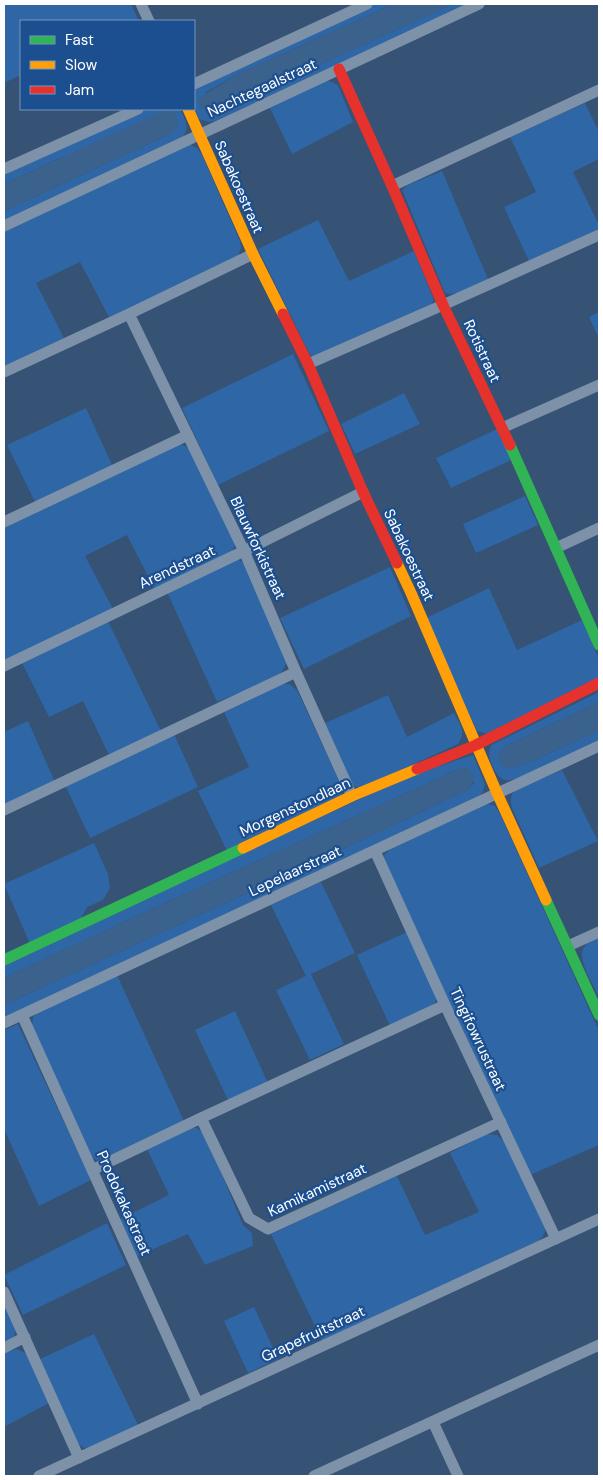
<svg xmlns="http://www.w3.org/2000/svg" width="603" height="1480" font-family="'DM Sans',sans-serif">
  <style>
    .green { fill: #2f66a5 }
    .water { fill: #3b618d }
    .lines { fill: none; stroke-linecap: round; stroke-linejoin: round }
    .street { stroke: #7d92a8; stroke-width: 11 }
    .fast { stroke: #30b455; stroke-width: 11 }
    .slow { stroke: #ff9f0a; stroke-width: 11 }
    .jam { stroke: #e5322d; stroke-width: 11 }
    .labels { text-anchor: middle; stroke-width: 4.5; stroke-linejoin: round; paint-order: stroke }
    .street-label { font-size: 15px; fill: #fff; stroke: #1b4f8f }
  </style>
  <rect width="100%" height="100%" fill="#365274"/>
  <path class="green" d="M4 4H131L139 21H21V79L19 76 4 83Z
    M375 4H394L238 74 206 92 202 109 206 112 237 102 453 4H470L215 121 209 122 199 119 194 109V90L197 86Z
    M327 80 338 85 353 122 292 154 269 106Z
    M585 103 599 132V159L573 172 599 225V229L529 261 504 207 536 192 510 137Z
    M147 109H180C186 122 191 127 181 139L4 222V211L172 133 60 158 4 184V175Z
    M191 145 197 148 202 155 240 241 241 248 238 256 110 319 80 262 36 283 64 338 4 366V231L184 146Z
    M442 171 488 279C475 286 460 297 445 293L402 190 408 185Z
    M318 220 349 281 414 251 434 300 431 305 316 357 310 355 258 249Z
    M599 312V339L589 317Z
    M293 354 329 431 218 485 182 408Z
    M404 393 420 424 355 454 341 424Z
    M86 408 113 467 35 502 7 445Z
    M499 428 513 459 451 488 436 458Z
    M180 444 191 449 235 541V546L232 551 155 590 127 535 85 556 113 609 4 661V528L174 446Z
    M525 496 538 525 476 553 463 524Z
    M233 560H239L244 563 287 662 283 670 278 676 217 702 167 592Z
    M390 567 411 616 304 669 280 618Z
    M489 588 517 650 582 620 599 659V683L488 734 477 731 426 618Z
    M108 621 161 731 109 755 83 701 49 717 21 661Z
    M283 684H289L297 690 343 789 341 799 227 851 198 791 249 767 224 712Z
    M599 692V702L504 747 511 768 535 760 599 730V742C583 750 521 783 506 780 499 779 496 773 493 767 489 759 488 754 491 745Z
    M388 695 407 737 454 713C460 725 467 731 458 744L361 788 353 786 323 724Z
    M28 721 55 782 4 805V732Z
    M174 734 198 787 90 838 65 785Z
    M473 755 485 784 483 792 479 796 4 1018V1005L330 855 469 789 474 783 467 768 459 769 154 908 4 978V965L411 775Z
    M562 770 598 841 539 868 512 808C510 799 510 795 517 789Z
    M485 803 495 806 500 814 599 1031V1145L530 1175 385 865 384 855 392 848Z
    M94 843 108 874 110 888 103 900 87 907 80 920 30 944 4 884Z
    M321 882 355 953 311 974 344 1044 310 1060 276 990 306 976 271 905Z
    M407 932 437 996 435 1003 429 1008 390 1026 357 955Z
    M599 938V995H598C593 984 575 957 585 946 588 942 595 940 599 938Z
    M117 975 184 1121 108 1156 97 1160 92 1157 32 1025 33 1017 37 1012Z
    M235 1011 268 1083 228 1100 195 1030Z
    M18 1024 91 1180 39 1206 4 1129V1030Z
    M188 1128H197L205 1134 243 1225 252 1233 253 1246 205 1265 188 1234 137 1256 120 1219 169 1195 147 1149Z
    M486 1134 497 1135 504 1141 545 1225V1232L540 1240 322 1341 271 1234 397 1176 425 1235 479 1212 450 1153Z
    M107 1223 126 1265 23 1315 4 1275Z
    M4 1304 16 1330 13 1339 4 1344Z
    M254 1307 278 1359 248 1373 224 1321Z
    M94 1334 138 1425 96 1446 84 1448 77 1443 40 1359Z
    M17 1349 27 1354 49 1403 4 1427V1353Z"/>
  <path class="water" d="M394 4H453L237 102 206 112 202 110 198 101 200 97 238 74Z
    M170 110C180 119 182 125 172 133L4 211V184L161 112Z
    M599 702V730L535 760 511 768H505L498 760 499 753 504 747Z
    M467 768C476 774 475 781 469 789L330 855 4 1005V978L154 908 459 769Z"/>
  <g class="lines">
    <path class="street" d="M141 4 149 21
      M194 84 367 4
      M4 169 138 109
      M392 186 599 90
      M4 226 479 4
      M129 314 244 551 296 672 352 796
      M308 364 443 305 599 235
      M4 372 129 314 253 254
      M502 428 599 385
      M4 522 188 435
      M556 548 599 528
      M4 666 244 551 363 492
      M4 810 296 672
      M375 851 445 1005 556 1239
      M568 946 599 932
      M22 1015 198 1404
      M4 1023 599 746
      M201 1118 249 1218 268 1229 501 1122
      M92 1170 201 1118 445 1005
      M4 1292 79 1458
      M4 1348 25 1337
      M433 1422 458 1476
      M39 1476 599 1219
      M314 1476 599 1345"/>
    <path class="fast" d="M510 445 599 645
      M546 900 599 1015
      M4 960 243 848"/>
    <path class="slow" d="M188 109 253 254 283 314
      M397 563 411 593 497 793 546 900
      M243 848 352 796 417 769"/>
    <path class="jam" d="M339 69 392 186 443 305 510 445
      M283 314 308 364 363 492 397 563
      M417 769 476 745 599 683"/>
  </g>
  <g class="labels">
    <g class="street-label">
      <text transform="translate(262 88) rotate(-25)" y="5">Nachtegaalstraat</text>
      <text transform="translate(239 187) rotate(66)" y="5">Sabakoestraat</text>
      <text transform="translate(482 351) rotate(65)" y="5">Rotistraat</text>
      <text transform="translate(258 548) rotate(65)" y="5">Blauwforkistraat</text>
      <text transform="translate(409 555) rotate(65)" y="5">Sabakoestraat</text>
      <text transform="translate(177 567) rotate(-25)" y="5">Arendstraat</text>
      <text transform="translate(295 807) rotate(-25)" y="5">Morgenstondlaan</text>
      <text transform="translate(295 871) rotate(-25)" y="5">Lepelaarstraat</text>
      <text transform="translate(478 1039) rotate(65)" y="5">Tingifowrustraat</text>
      <text transform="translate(317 1190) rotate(-25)" y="5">Kamikamistraat</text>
      <text transform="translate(124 1203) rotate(66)" y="5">Prodokakastraat</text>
      <text transform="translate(313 1334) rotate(-25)" y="5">Grapefruitstraat</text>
    </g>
  </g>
  <rect width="603" height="1480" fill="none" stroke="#ffffff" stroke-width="10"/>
  <rect x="20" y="20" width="175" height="90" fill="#1b4f8f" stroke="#7695bc"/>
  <rect x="30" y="36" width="25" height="8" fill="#30b455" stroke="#7695bc"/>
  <text x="65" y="45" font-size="15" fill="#ffffff">Fast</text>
  <rect x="30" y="61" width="25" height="8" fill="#ff9f0a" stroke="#7695bc"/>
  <text x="65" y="70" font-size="15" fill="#ffffff">Slow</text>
  <rect x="30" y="86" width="25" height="8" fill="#e5322d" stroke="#7695bc"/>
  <text x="65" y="95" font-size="15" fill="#ffffff">Jam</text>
</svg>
